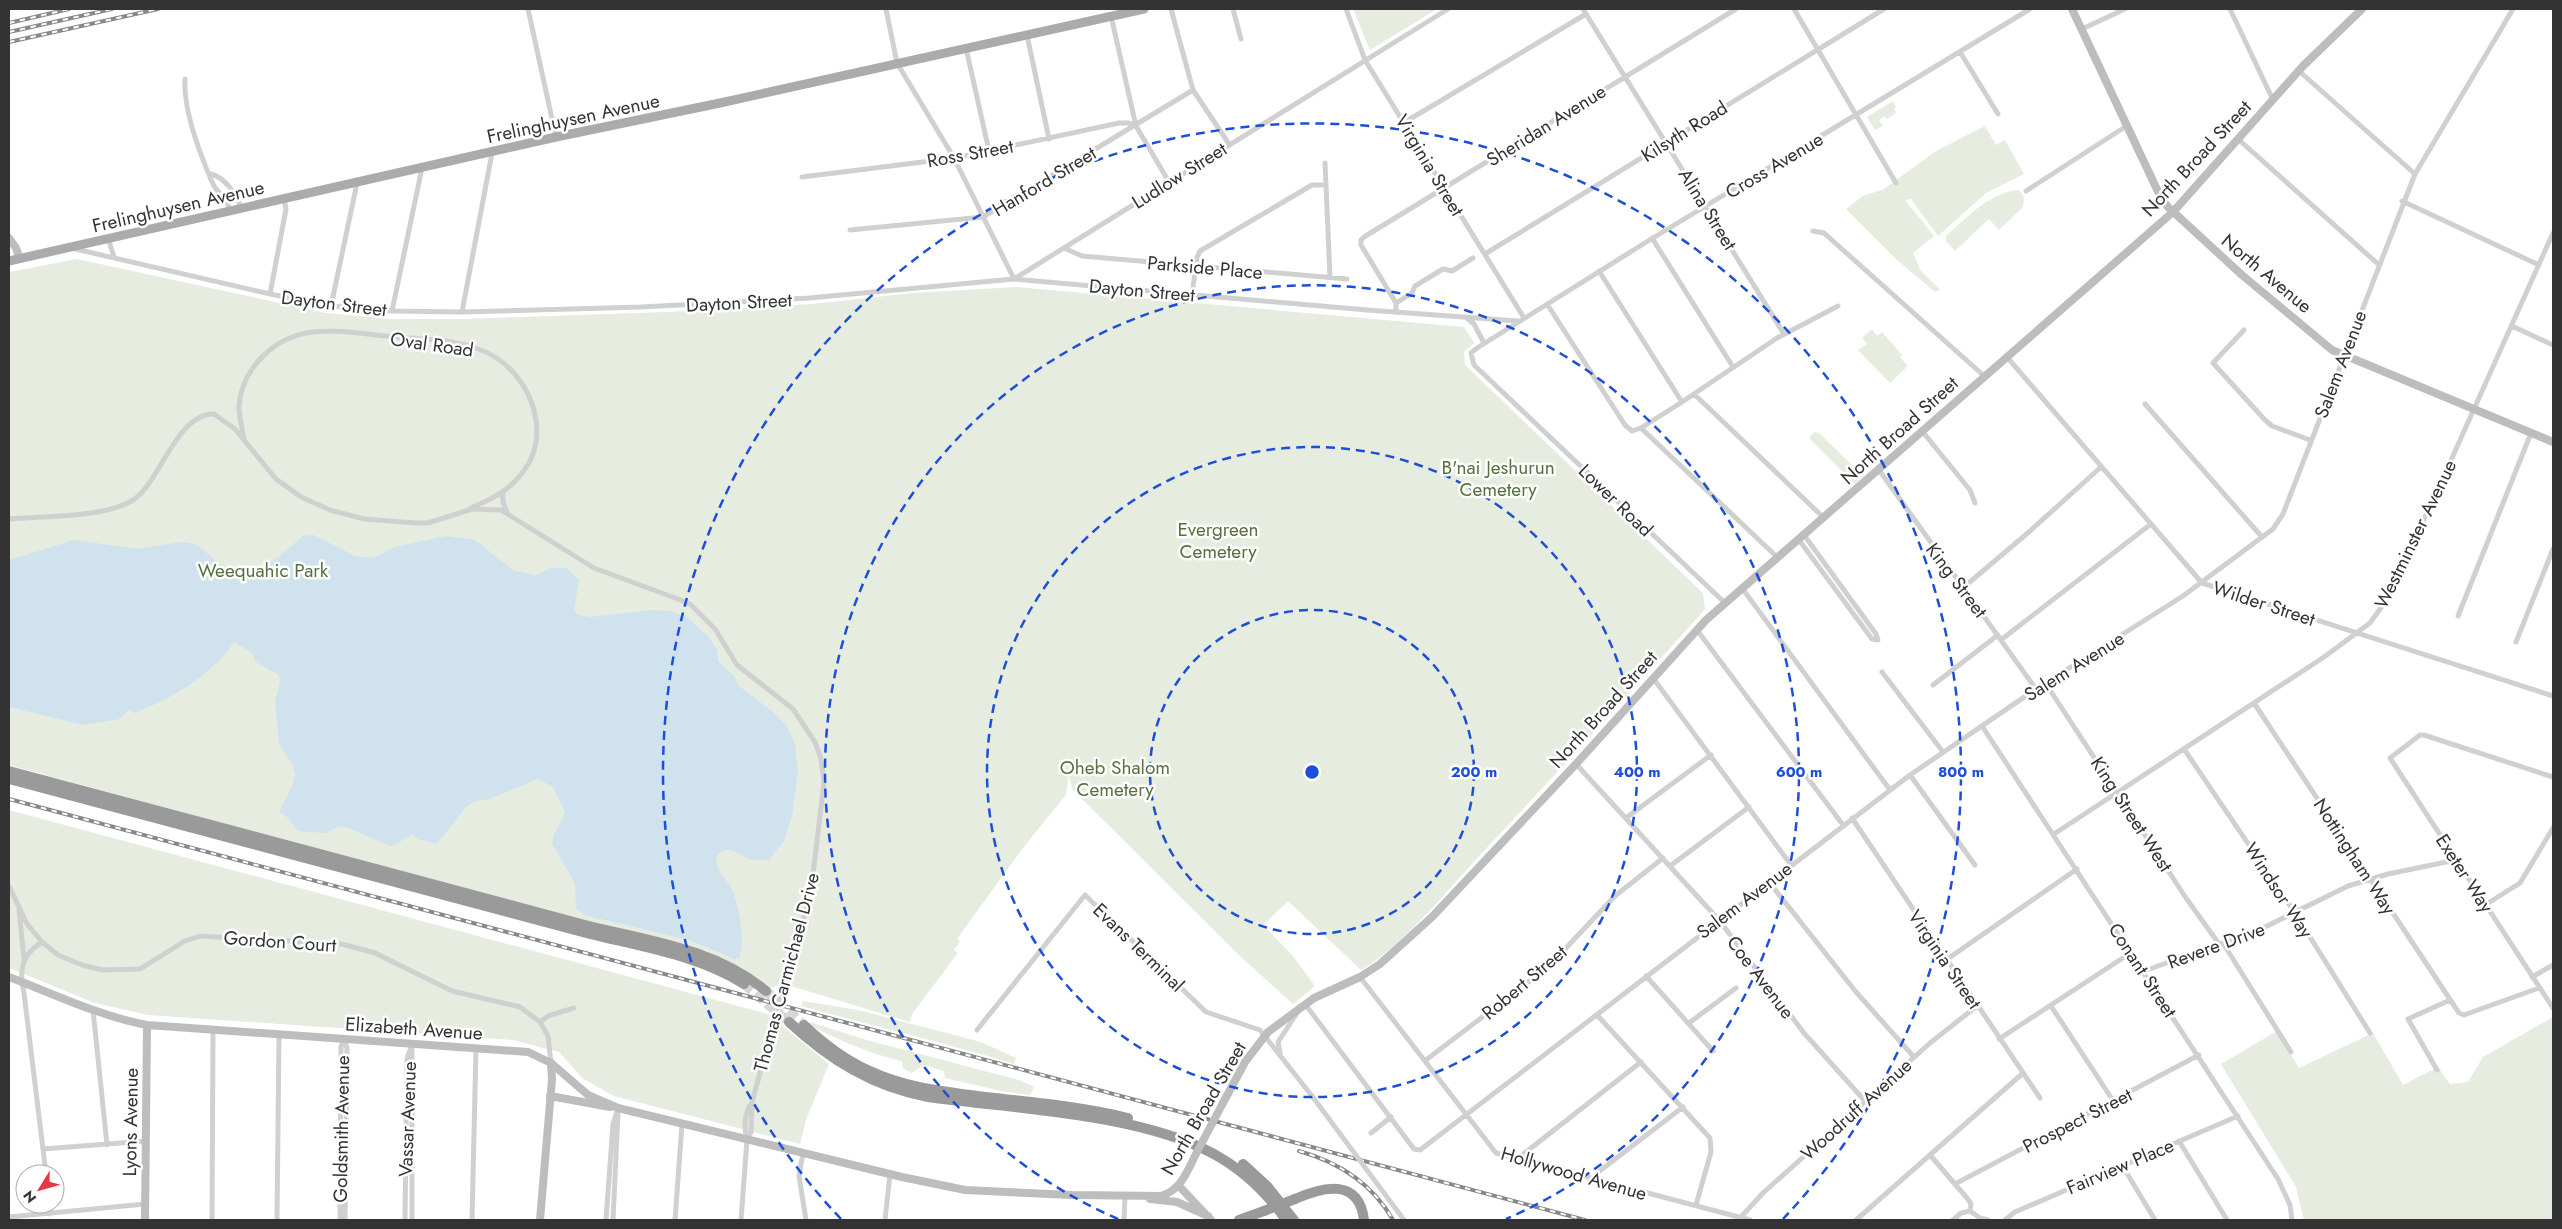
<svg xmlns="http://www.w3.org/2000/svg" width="2562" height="1229" font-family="Jost,sans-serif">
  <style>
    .green { fill: #e6ecdf }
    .water { fill: #cfe2ee }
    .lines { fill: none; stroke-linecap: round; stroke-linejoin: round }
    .highway-tunnel { stroke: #d6d6d6; stroke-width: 10; stroke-dasharray: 10 5; stroke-linecap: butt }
    .street { stroke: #d0d0d0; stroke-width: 5 }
    .secondary { stroke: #bdbdbd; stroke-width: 8 }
    .primary { stroke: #ababab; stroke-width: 9 }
    .highway { stroke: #9a9a9a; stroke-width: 10 }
    .rail-casing { stroke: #888; stroke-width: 4 }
    .rail { stroke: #fff; stroke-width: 2; stroke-dasharray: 5.5; stroke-linecap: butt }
    .street-bridge { stroke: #d0d0d0; stroke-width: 5 }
    .secondary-bridge { stroke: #bdbdbd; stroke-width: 8 }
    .highway-bridge { stroke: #9a9a9a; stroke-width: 10 }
    .ring { fill: none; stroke: #1d4ed8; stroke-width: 2.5; stroke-dasharray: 9 6 }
    .labels { text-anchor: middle; stroke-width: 5; stroke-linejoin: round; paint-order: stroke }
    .street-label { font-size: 19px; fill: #333; stroke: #fff }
    .park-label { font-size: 19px; fill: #56703f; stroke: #fff }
    .centre { fill: #1d4ed8; stroke: #fff; stroke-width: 2.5 }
    .ring-label { font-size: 15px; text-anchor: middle; font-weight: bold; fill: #1d4ed8; stroke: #fff; stroke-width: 5; stroke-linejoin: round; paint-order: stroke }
  </style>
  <rect width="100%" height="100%" fill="#fff"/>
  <path class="green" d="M1353 9H1437L1370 50Z
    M1893 101 1896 107 1894 109 1896 113 1887 119 1885 116 1879 120 1883 126 1875 130 1867 117Z
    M1985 126 1996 145 2005 140 2024 174 1986 193 1938 236 1911 199 1905 200 1934 236 1913 253 1921 271 1940 290 1935 292 1896 259 1846 209 1863 196 1884 189 1936 151Z
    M2019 190 2024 197 2023 207 1999 230 1989 219 1955 251 1946 241V236C1967 218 1989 192 2019 190Z
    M77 259 326 313 390 319H461L666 312 812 304 913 293 1016 287 1464 327 1474 343 1464 352 1465 365 1703 593 1705 609C1631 692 1556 774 1480 855 1447 891 1402 946 1361 970L1288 901 1263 925 1293 956 1315 986 1293 1004 1241 957 1072 789 1069 775 1066 795 1022 849 957 939 960 941 954 950 958 953 912 1014 910 1022 784 984 770 988 733 964 706 951 676 942 590 923 9 765V272Z
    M1872 329 1877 336 1882 332 1902 355 1900 357 1908 366 1890 383 1858 350 1867 344 1862 338Z
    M1814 432 1819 433 1863 476 1855 484 1809 438Z
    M9 810 768 1014 829 1064 806 1120 800 1144 614 1096 582 1078 559 1052 513 1040 148 1015 95 1003 9 968Z
    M803 1001 858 1010 981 1042 1016 1058 1014 1064C943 1042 872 1026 801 1006Z
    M2553 1017V1220H2304L2296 1187 2221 1064 2277 1031 2299 1068 2373 1033 2403 1085 2438 1067 2450 1084 2468 1082 2483 1057Z
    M810 1022 863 1039 1019 1080 1034 1087 1030 1095 1001 1091 945 1078 944 1071 924 1065 911 1073 903 1068 902 1061C869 1054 840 1040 809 1025Z"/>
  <path class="water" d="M313 535 355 556 373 558 395 547 446 536 475 540 514 571 536 575 551 568H567L579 580 574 610 578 615 591 617 652 610 671 611 687 617 708 636 717 650 718 661 734 676 739 686 773 712 787 726 795 745 798 771 792 816 784 841 769 860C763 860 754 861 749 859 738 854 727 844 717 856 714 870 724 875 730 886 739 901 746 943 739 958L734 959 692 941 584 915 576 908 575 883 552 844 554 835 565 813 553 787 538 779 489 799 476 801 466 807 437 844 417 839 413 834 392 846C373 841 359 830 340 826L326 833 298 831 286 816 279 812 292 786 295 775 293 766 279 744 275 700 280 683 279 675 256 662 252 653 234 642C212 676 171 698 135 713L128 710 120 719 83 725 9 707V560L74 540 137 549 182 542 195 544 231 572 248 576 264 569 303 536Z"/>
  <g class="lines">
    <path class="highway-tunnel" d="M744 984 789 1022
      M766 991 804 1025"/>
    <path class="street" d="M528 9 556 137
      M886 9 897 63 954 158 1014 279
      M1171 9 1193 90 1229 144
      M1233 9 1241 39
      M1346 9 1365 60 1524 318
      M1583 9 1784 334
      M1794 9 1896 183
      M2230 9 2273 100
      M1111 16 1136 126 1169 182
      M2082 29 2125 9
      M1027 35 1049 139
      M966 48 989 151
      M1960 52 1998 114
      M2299 71 2415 174
      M185 79C183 110 200 154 212 182 217 194 228 198 230 211
      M1405 122 1586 14
      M2238 139 2378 264
      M1325 163 1330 277
      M211 174C225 178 238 195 241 209
      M802 177 955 158 1119 123H1129L1136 126
      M2026 191 2128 125
      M2402 201 2539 265
      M850 230 983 217 1193 90
      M1813 231 1824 233 1983 375
      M108 238 114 257
      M1652 238 1733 367
      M71 248 270 294 331 306 392 311 462 312 641 307 809 298 1014 279 1367 310 1518 321
      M1064 248 1082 256 1347 279
      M1485 254 1884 9
      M1599 271 1682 402
      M1014 279 1448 9
      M270 294 286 209 284 199
      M1192 295 1197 257 1200 251 1312 185H1326
      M1396 303 1361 245V240L1364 237 1736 9
      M1547 304 1625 425 1632 431 1641 428 1682 402 1777 338 1838 306
      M331 306 357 183
      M392 311 422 168
      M1396 311V303L1412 293 1415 286 1443 269 1452 271 1473 258
      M462 312 492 153
      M1467 318 1474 324 1484 343
      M2512 326 2553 345
      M2244 330 2213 363 2265 420 2272 426 2310 440
      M2006 356 2202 583 2553 696
      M1694 394 1824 518
      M2145 404 2262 537
      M1641 428 1777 557
      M1922 431 1970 490 1975 503
      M244 439C242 428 239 417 239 406 242 367 276 336 313 332 340 329 369 335 396 337 429 340 466 339 495 357 532 380 552 435 523 472 510 490 492 499 471 508
      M1879 470 2036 689
      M503 492V502L507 512
      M9 519C43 516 110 518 136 498 161 478 178 413 214 414L235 429 276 479 301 497 330 510 364 519 416 523H428L472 509 501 510 594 568 678 599 690 604 715 629 737 665 793 709 815 742 821 759 824 782 814 866 807 906 783 984
      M1799 540 1872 639 1878 640 1876 634 1804 535
      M1964 587 2030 531 2101 467
      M1742 588 1890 790
      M1724 602 1474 365 1471 353 1477 348 1648 241 2030 9
      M2458 616 2531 433
      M1697 630 1843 825
      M2002 639 2151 524
      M2516 642 2553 549
      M1882 672 1943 752
      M1653 678 1791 865
      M2046 684 2186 898 2219 944
      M1933 685 1998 635
      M2254 703 2459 1013 2464 1015 2539 988
      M1982 726 2278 1179 2290 1205 2292 1220
      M2184 749 2295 913 2370 1033
      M1576 764 1719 920 1804 1033 1865 1101
      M1910 775 1975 865
      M1626 818 1711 755
      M1852 818 2040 1098
      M2054 834 2324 657 2370 623 2385 602 2439 487 2553 233
      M1670 866 1749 807
      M1769 882 1856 992 1914 1057
      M9 886 27 924 42 942 58 955 82 965 103 970 140 969 185 941 200 936 342 944 375 953 452 991 520 1007 540 1022 548 1036 551 1063
      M2485 905 2520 883 2553 828
      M19 910 24 959
      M42 942C21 955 19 971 24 993L46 1174
      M2223 943 2291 1052
      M1946 960 2077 869
      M2144 971 2259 930 2348 886 2388 874 2456 860
      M1646 976 1713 1051
      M1360 977 1496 1153 1750 1220
      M2532 977 2553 965
      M1305 1004 1414 1149 1420 1150 1910 775 2036 689 2183 596 2273 529 2283 514 2415 174 2513 9
      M2051 1006 2114 1102
      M2553 1008 2390 758 2420 735H2424L2553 777
      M93 1010 107 1145
      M1597 1015 1710 1138 1711 1152 1696 1205
      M540 1022 548 1016 574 1008
      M1689 1023 1736 988
      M977 1030 1085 895 1206 1012 1260 1030 1312 1096
      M1999 1039 2132 952
      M344 1040 347 1048 345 1220
      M1280 1053 1278 1042 1299 1010
      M1426 1060 1548 967 1615 896 1663 858
      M2437 1070 2408 1019 2450 1000
      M1371 1133 1391 1117
      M747 1140 751 1132 752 1103
      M2179 1141 2227 1220
      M43 1149 146 1141
      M803 1153 799 1176 806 1220
      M1930 1155 1967 1198 1971 1204 1970 1211
      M1517 1159 1641 1062
      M2122 1165 2155 1220
      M1593 1179 1597 1173 1683 1107
      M1955 1184 2199 1055
      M49 1204 50 1214
      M1970 1211 1980 1218 1988 1220
      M9 1217 145 1204
      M1740 1218 1763 1193 1930 1043 1977 1006
      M212 1220 213 1030
      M277 1220 279 1035
      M340 1220 341 1047 344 1039
      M405 1220 407 1059 412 1044V1220
      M472 1220 476 1048
      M606 1220 613 1124 618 1108
      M613 1220 618 1113
      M675 1220 682 1124
      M741 1220 747 1140C744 1129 744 1112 752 1103L772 1027
      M885 1220 890 1174
      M1124 1220 1125 1197
      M1856 1220 2022 1074
      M1953 1220 1961 1213 1970 1211
      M2005 1220 2015 1212 2238 1116"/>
    <path class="secondary" d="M2072 9 2161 198 2168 207 2242 275 2332 350 2553 442
      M9 238 16 248 20 259
      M9 977C54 994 99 1016 147 1025L528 1052 551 1063 588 1095 618 1108 902 1177 965 1190 1072 1195 1161 1196C1182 1190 1188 1169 1197 1152
      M550 1096 610 1107
      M1223 1103 1245 1062 1268 1032 1314 998 1360 977 1380 964 1432 917 1576 764 1706 620 2173 212 2303 66 2362 9
      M1179 1186 1211 1220
      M1150 1199 1177 1202 1208 1216
      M145 1220 147 1025
      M540 1220 552 1079 551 1063"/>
    <path class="primary" d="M9 261 556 137 720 103 1144 9"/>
    <path class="highway" d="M9 771 585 925C649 941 714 948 766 991
      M9 779 590 934C643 947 697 955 744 984
      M789 1022C830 1060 873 1087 928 1097 1015 1109 1138 1113 1214 1154 1243 1170 1267 1193 1286 1220
      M804 1025C824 1044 845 1060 870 1071 904 1087 940 1091 977 1096 1028 1102 1079 1106 1128 1118
      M1243 1164 1268 1187 1294 1220
      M1295 1199C1322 1187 1359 1177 1364 1220
      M1239 1220 1264 1211"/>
    <defs>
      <path id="rail" d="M9 23 69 9
        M9 32 112 9
        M9 42 158 9
        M9 799 1585 1220
        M1299 1151C1338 1162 1372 1183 1393 1220"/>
    </defs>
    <use href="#rail" class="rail-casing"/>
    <use href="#rail" class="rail"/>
    <path class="street-bridge" d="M772 1027 783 984
      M1312 1096 1404 1220"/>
    <path class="secondary-bridge" d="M1197 1152 1223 1103"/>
    <path class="highway-bridge" d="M1264 1211 1295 1199"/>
  </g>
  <g class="ring">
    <circle cx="1312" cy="772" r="162"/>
    <circle cx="1312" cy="772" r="325"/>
    <path d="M1118 1219A487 487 0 1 1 1506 1219"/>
    <path d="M841 1219A649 649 0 1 1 1783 1219"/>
  </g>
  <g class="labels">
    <g class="street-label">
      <text transform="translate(573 118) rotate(-12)" y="7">Frelinghuysen Avenue</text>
      <text transform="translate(1546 125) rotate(-32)" y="7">Sheridan Avenue</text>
      <text transform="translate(1684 131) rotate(-32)" y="7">Kilsyth Road</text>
      <text transform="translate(970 153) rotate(-10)" y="7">Ross Street</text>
      <text transform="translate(2196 158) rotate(-47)" y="7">North Broad Street</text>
      <text transform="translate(1430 165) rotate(59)" y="7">Virginia Street</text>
      <text transform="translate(1774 165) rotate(-31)" y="7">Cross Avenue</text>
      <text transform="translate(1179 175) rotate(-32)" y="7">Ludlow Street</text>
      <text transform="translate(1044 181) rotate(-31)" y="7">Hanford Street</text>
      <text transform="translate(178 206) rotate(-13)" y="7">Frelinghuysen Avenue</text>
      <text transform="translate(1708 209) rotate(58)" y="7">Alina Street</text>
      <text transform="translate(1205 267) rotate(5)" y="7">Parkside Place</text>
      <text transform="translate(2267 273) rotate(40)" y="7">North Avenue</text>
      <text transform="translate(1142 290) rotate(5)" y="7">Dayton Street</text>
      <text transform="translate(739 302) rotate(-3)" y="7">Dayton Street</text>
      <text transform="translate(334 303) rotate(7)" y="7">Dayton Street</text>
      <text transform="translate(432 344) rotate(8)" y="7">Oval Road</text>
      <text transform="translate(2340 364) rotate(-69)" y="7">Salem Avenue</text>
      <text transform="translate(1899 430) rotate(-42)" y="7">North Broad Street</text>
      <text transform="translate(1616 500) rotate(44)" y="7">Lower Road</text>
      <text transform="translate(2415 534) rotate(-64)" y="7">Westminster Avenue</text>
      <text transform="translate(1957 580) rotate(53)" y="7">King Street</text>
      <text transform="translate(2264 603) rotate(18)" y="7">Wilder Street</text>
      <text transform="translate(2074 666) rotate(-32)" y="7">Salem Avenue</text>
      <text transform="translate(1603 709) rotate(-48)" y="7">North Broad Street</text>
      <text transform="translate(2132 814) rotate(57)" y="7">King Street West</text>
      <text transform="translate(2355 856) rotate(57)" y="7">Nottingham Way</text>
      <text transform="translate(2465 873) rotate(57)" y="7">Exeter Way</text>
      <text transform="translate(2279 890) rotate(57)" y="7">Windsor Way</text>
      <text transform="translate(1744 900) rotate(-37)" y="7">Salem Avenue</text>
      <text transform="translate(280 941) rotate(4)" y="7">Gordon Court</text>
      <text transform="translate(2216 945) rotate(-20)" y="7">Revere Drive</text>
      <text transform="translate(1139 947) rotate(44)" y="7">Evans Terminal</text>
      <text transform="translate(1945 959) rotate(56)" y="7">Virginia Street</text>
      <text transform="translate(2143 970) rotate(57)" y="7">Conant Street</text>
      <text transform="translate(786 972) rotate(-75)" y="7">Thomas Carmichael Drive</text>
      <text transform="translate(1761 977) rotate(53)" y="7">Coe Avenue</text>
      <text transform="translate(1524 982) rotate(-40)" y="7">Robert Street</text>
      <text transform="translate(414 1028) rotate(4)" y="7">Elizabeth Avenue</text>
      <text transform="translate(1203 1108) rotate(-60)" y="7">North Broad Street</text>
      <text transform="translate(1856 1109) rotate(-42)" y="7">Woodruff Avenue</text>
      <text transform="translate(407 1119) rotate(-88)" y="7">Vassar Avenue</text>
      <text transform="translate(2077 1120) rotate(-27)" y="7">Prospect Street</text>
      <text transform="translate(130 1122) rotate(-89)" y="7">Lyons Avenue</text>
      <text transform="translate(341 1129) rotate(-89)" y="7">Goldsmith Avenue</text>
      <text transform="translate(2120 1166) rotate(-23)" y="7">Fairview Place</text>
      <text transform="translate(1574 1173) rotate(16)" y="7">Hollywood Avenue</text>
    </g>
    <g class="park-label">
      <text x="1498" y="474">B'nai Jeshurun<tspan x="1498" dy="22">Cemetery</tspan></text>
      <text x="1218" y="536">Evergreen<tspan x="1218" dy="22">Cemetery</tspan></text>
      <text x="263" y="577">Weequahic Park</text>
      <text x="1115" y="774">Oheb Shalom<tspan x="1115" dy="22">Cemetery</tspan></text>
    </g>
  </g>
  <circle cx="1312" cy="772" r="8" class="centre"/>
  <g class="ring-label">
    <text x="1474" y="777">200 m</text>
    <text x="1637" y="777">400 m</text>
    <text x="1799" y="777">600 m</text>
    <text x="1961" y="777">800 m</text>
  </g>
  <rect width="2562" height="1229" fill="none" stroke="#333333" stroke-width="20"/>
  <g transform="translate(40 1189) rotate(233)"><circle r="24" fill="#ffffff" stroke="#adadad"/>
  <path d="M0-4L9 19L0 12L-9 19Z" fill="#e63946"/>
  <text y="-8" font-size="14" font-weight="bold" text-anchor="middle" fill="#333333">N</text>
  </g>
</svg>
